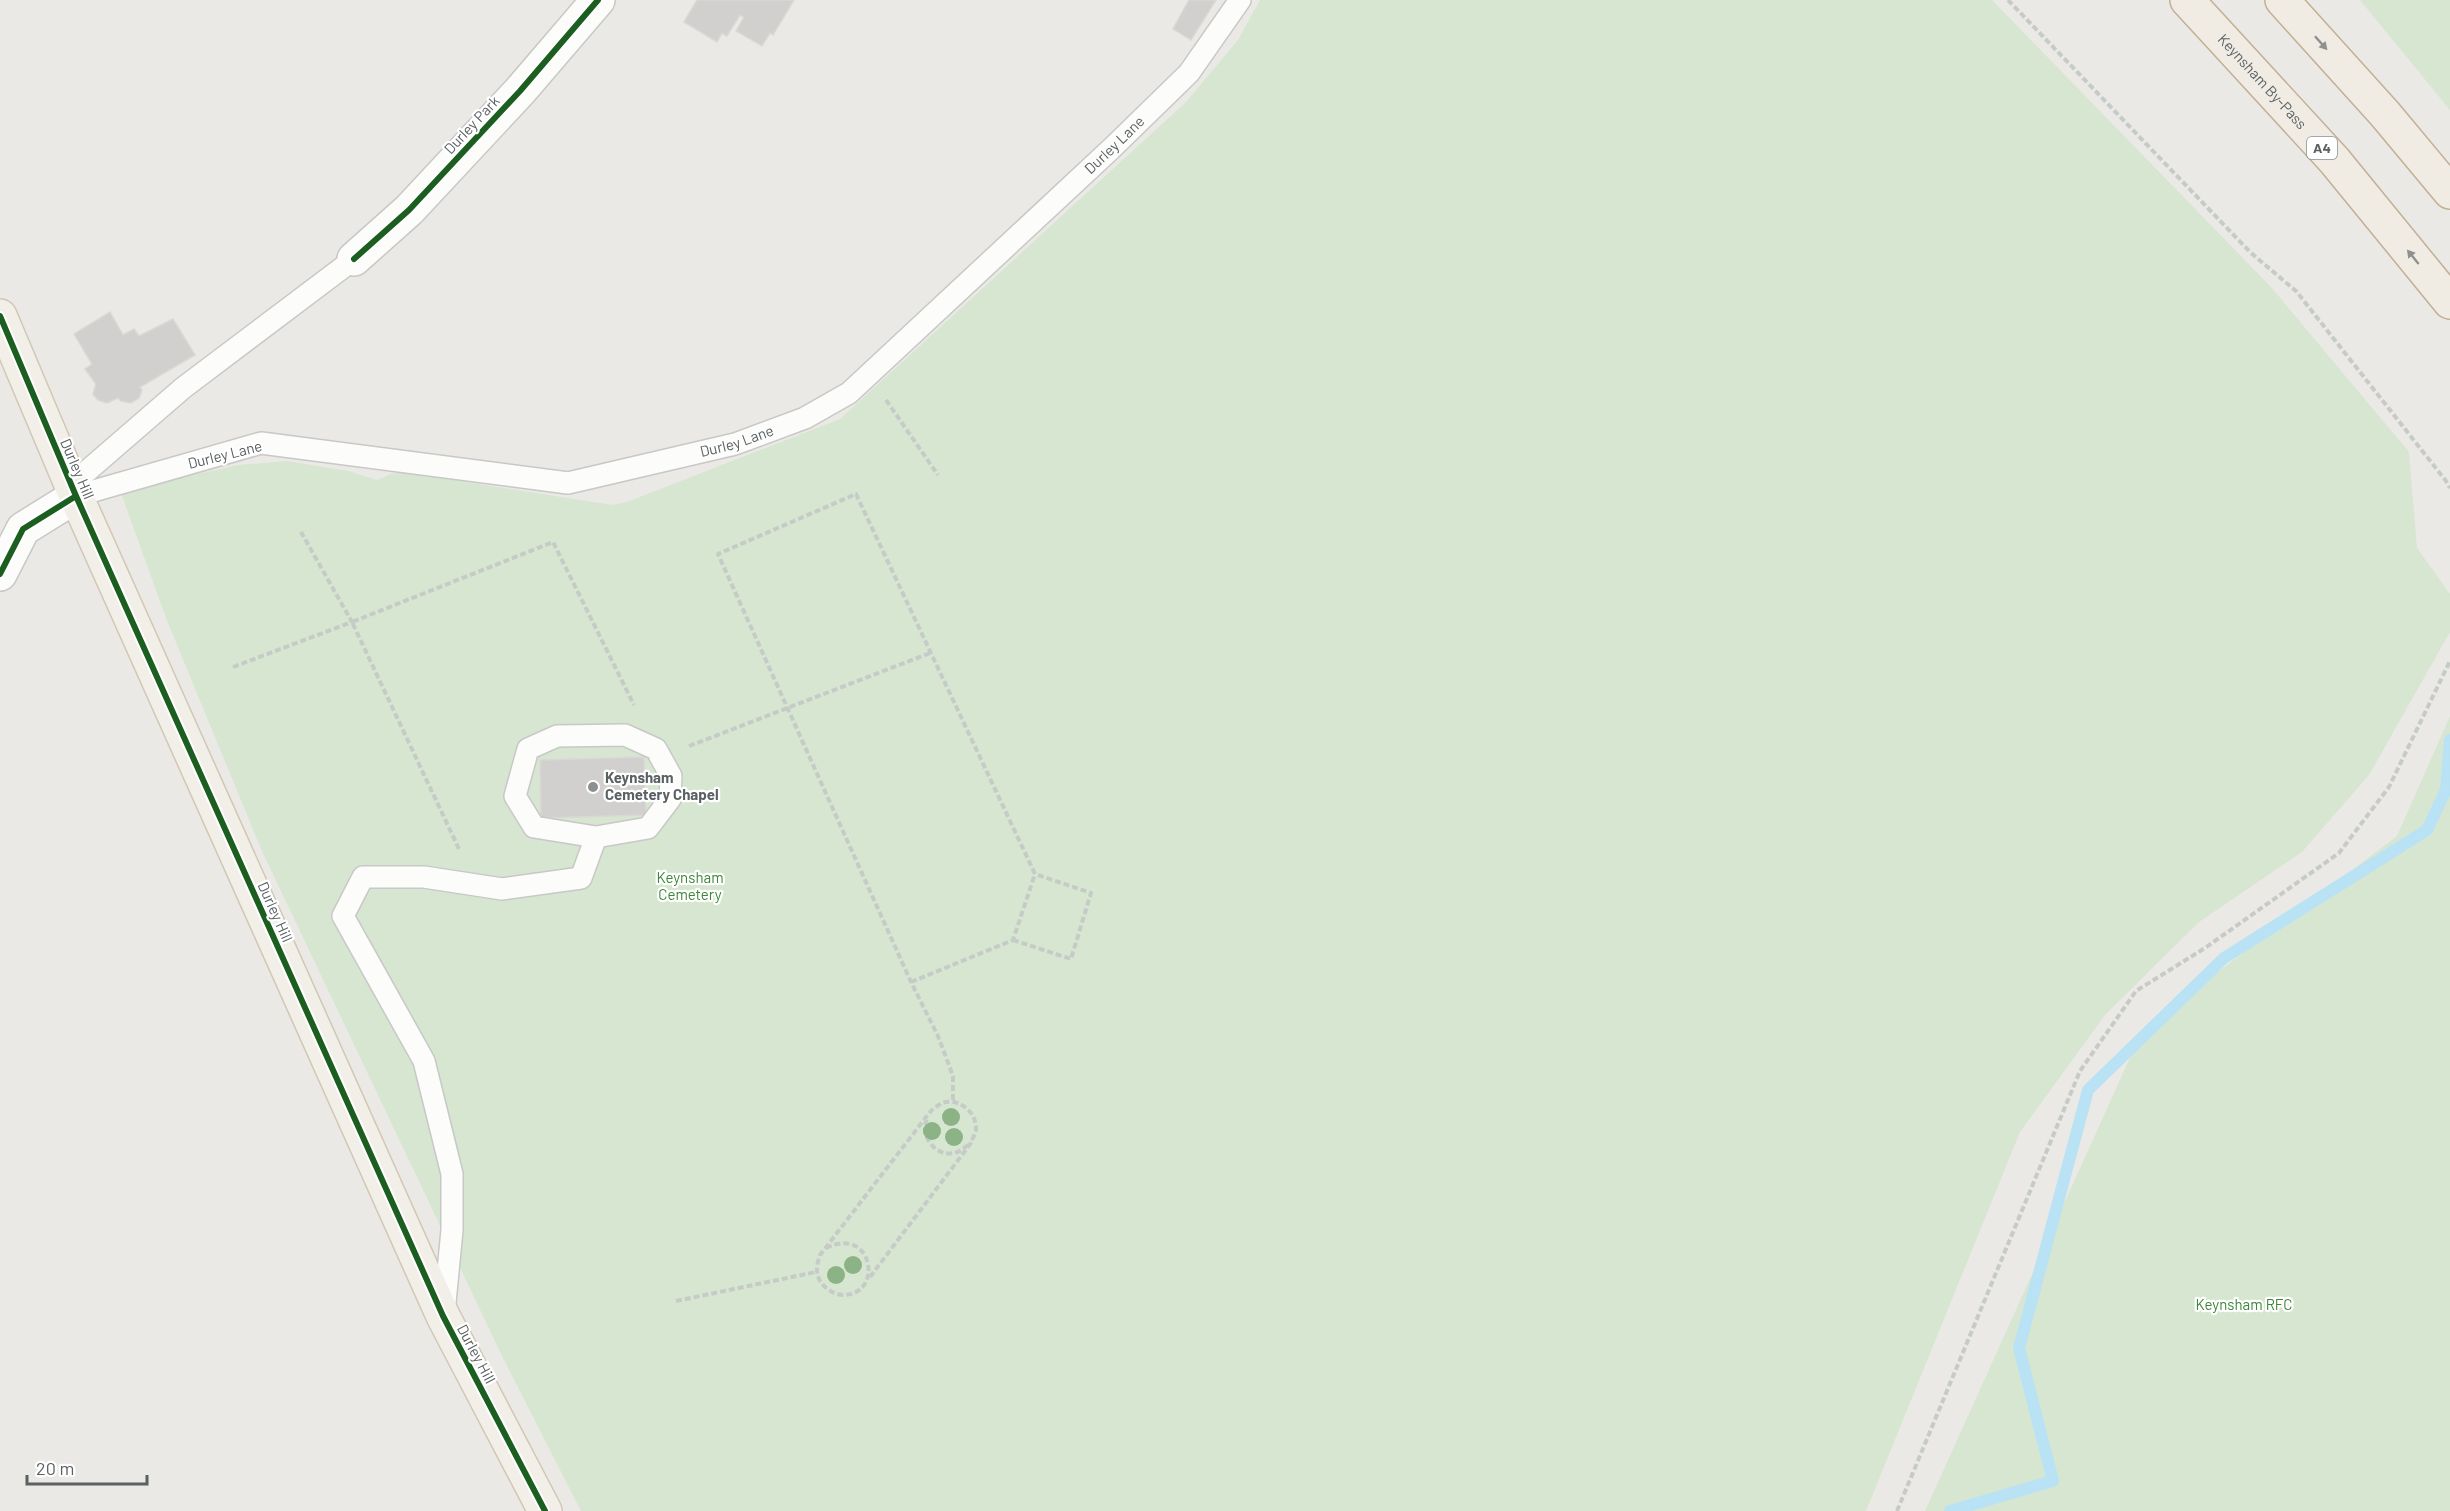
<svg xmlns="http://www.w3.org/2000/svg" width="2450" height="1511" font-family="Barlow,sans-serif">
  <style>
    .green { fill: #d6e6d1 }
    .lines { fill: none; stroke-linecap: round; stroke-linejoin: round }
    .stream { stroke: #b9e2f5; stroke-width: 12 }
    .building { fill: #d1d0ce; stroke: #dad8d4; stroke-width: 1.5 }
    .service-casing { stroke: #c7c8c7; stroke-width: 24 }
    .minor-casing { stroke: #c7c8c7; stroke-width: 36 }
    .primary-casing { stroke: #d2c7b4; stroke-width: 36 }
    .trunk-casing { stroke: #c2af94; stroke-width: 36 }
    .path { stroke: #c6cbc8; stroke-width: 4; stroke-dasharray: 6 3; stroke-linecap: butt }
    .service { stroke: #fcfcfb; stroke-width: 21 }
    .minor { stroke: #fcfcfb; stroke-width: 33 }
    .primary { stroke: #f2efe8; stroke-width: 33 }
    .trunk { stroke: #f0ece4; stroke-width: 33 }
    .cycleway-casing { stroke: #fff; stroke-width: 10 }
    .cycleway { stroke: #1b5e20; stroke-width: 6 }
    .tree { fill: #8bb386 }
    .oneway { fill: #8f9190 }
    .poi-dot { fill: #8d9090; stroke: #fff; stroke-width: 2 }
    .labels { text-anchor: middle; stroke-width: 4.5; stroke-linejoin: round; paint-order: stroke }
    .shield { fill: #fff; stroke: #8c9092; stroke-width: 1.5 }
    .shield-label { font-size: 14px; font-weight: bold; fill: #5b6063 }
    .street-label { font-size: 15px; fill: #5b6063; stroke: #fff }
    .poi-label { font-size: 15px; font-weight: bold; fill: #5b6063; stroke: #fff; text-anchor: start }
    .park-label { font-size: 15px; fill: #3c8638; stroke: #fff }
  </style>
  <rect width="100%" height="100%" fill="#ebe9e5"/>
  <path class="green" d="M1260 0H1992L2271 287 2409 452 2417 548 2450 594V632L2369 775 2302 852 2199 922 2105 1015 2020 1132 1866 1511H581L503 1358 261 849 166 618 121 493 166 481 238 465 287 461 348 471 377 480 391 474 403 472 612 505 627 502 840 419 1186 102 1238 40Z
    M2360 0H2450V110Z
    M2450 716V1511H1925L2143 1029 2397 836Z"/>
  <g class="lines">
    <path class="stream" d="M1950 1511 2053 1481 2019 1348 2088 1090 2224 958 2427 830 2446 790 2450 740"/>
  </g>
  <path class="building" d="M697 0H794L773 35 770 33 762 46 736 31 744 17 740 15 727 36 722 33 717 42 684 22Z
    M1189 0H1216L1191 40 1173 29Z
    M110 312 123 335 134 329 139 336 173 319 195 355 140 387 142 390 139 398 131 403 121 401 118 398 107 403 98 400 93 394 96 384 85 369 92 364 74 334Z
    M644 757 646 815 541 818 540 760Z"/>
  <g class="lines">
    <defs>
      <g id="service">
        <path d="M71 485 183 388 354 259"/>
        <path id="s1" d="M76 496 261 443 568 483 735 444 805 418 849 393 1111 149 1189 73 1240 0"/>
        <path d="M444 1313 452 1230V1174L424 1061 343 916 363 877H424L502 889 581 878 596 837 534 827 515 796 528 749 557 736 625 735 656 749 671 776 670 799 648 828 596 837"/>
      </g>
      <path id="minor" d="M354 259 409 210 520 91 598 0
        M0 574 23 529 76 496"/>
      <path id="primary" d="M0 316 76 496 443 1316 545 1511"/>
      <g id="trunk">
        <path id="s2" d="M2187 0 2334 160 2450 302"/>
        <path d="M2282 0 2385 114 2450 192"/>
      </g>
    </defs>
    <use href="#service" class="service-casing"/>
    <use href="#minor" class="minor-casing"/>
    <use href="#primary" class="primary-casing"/>
    <use href="#trunk" class="trunk-casing"/>
    <path class="path" d="M2008 0 2251 253 2296 291 2446 481 2450 488
      M886 400 938 475
      M233 667 352 622 301 532
      M689 746 930 653
      M459 849 352 622 553 542 634 705
      M1013 940 1071 959 1091 893 1035 874
      M911 982 1013 940 1035 874 856 494 718 554 911 982 938 1036 953 1076V1102
      M927 1119C919 1135 935 1157 954 1153 960 1152 966 1146 971 1143
      M826 1248C873 1225 884 1294 844 1295 836 1295 829 1291 823 1285 815 1276 816 1266 820 1255L930 1112
      M870 1277 971 1143C972 1139 976 1133 976 1129 977 1112 958 1097 942 1103 938 1105 933 1109 930 1112
      M676 1301 816 1272
      M1897 1511 2080 1071 2136 991 2205 948 2339 853 2389 787 2450 661"/>
    <use href="#service" class="service"/>
    <use href="#minor" class="minor"/>
    <use href="#primary" class="primary"/>
    <use href="#trunk" class="trunk"/>
    <defs>
      <path id="cycleway" d="M354 259 409 210 520 91 598 0
        M0 316 76 496 443 1316 545 1511
        M0 574 23 529 76 496"/>
    </defs>
    <use href="#cycleway" class="cycleway-casing"/>
    <use href="#cycleway" class="cycleway"/>
  </g>
  <g class="tree">
    <circle cx="951" cy="1117" r="9"/>
    <circle cx="932" cy="1131" r="9"/>
    <circle cx="954" cy="1137" r="9"/>
    <circle cx="853" cy="1265" r="9"/>
    <circle cx="836" cy="1275" r="9"/>
  </g>
  <defs><path id="oneway-solid" d="M-6-.8H1V-3.2L6.5 0L1 3.2V.8H-6Z" transform="scale(1.5)"/></defs>
  <g class="oneway">
    <use href="#oneway-solid" transform="translate(2321 43) rotate(48)"/>
    <use href="#oneway-solid" transform="translate(2413 257) rotate(-129)"/>
  </g>
  <circle class="poi-dot" cx="593" cy="787" r="6"/>
  <g class="labels">
    <rect class="shield" x="2307" y="137" width="30" height="22" rx="4.5"/>
    <g class="shield-label">
      <text x="2322" y="153">A4</text>
    </g>
    <g class="street-label">
      <text dy="5" stroke="none"><textPath href="#s2" startOffset="111">Keynsham By-Pass</textPath></text>
      <text transform="translate(472 125) rotate(-47)" y="5">Durley Park</text>
      <text dy="5" stroke="none"><textPath href="#s1" startOffset="1162">Durley Lane</textPath></text>
      <text dy="5" stroke="none"><textPath href="#s1" startOffset="676">Durley Lane</textPath></text>
      <text transform="translate(225 455) rotate(-14)" y="5">Durley Lane</text>
      <text transform="translate(77 469) rotate(67)" y="5">Durley Hill</text>
      <text transform="translate(275 912) rotate(66)" y="5">Durley Hill</text>
      <text transform="translate(476 1354) rotate(62)" y="5">Durley Hill</text>
    </g>
    <g class="poi-label">
      <text x="605" y="783">Keynsham<tspan x="605" dy="17">Cemetery Chapel</tspan></text>
    </g>
    <g class="park-label">
      <text x="690" y="883">Keynsham<tspan x="690" dy="17">Cemetery</tspan></text>
      <text x="2244" y="1310">Keynsham RFC</text>
    </g>
  </g>
  <path d="M27 1475v9h120v-9" fill="none" stroke="#5b6063" stroke-width="3"/>
  <text x="36" y="1475" font-size="18" fill="#5b6063" stroke="#ffffff" stroke-width="4.5" paint-order="stroke">20 m</text>
</svg>
